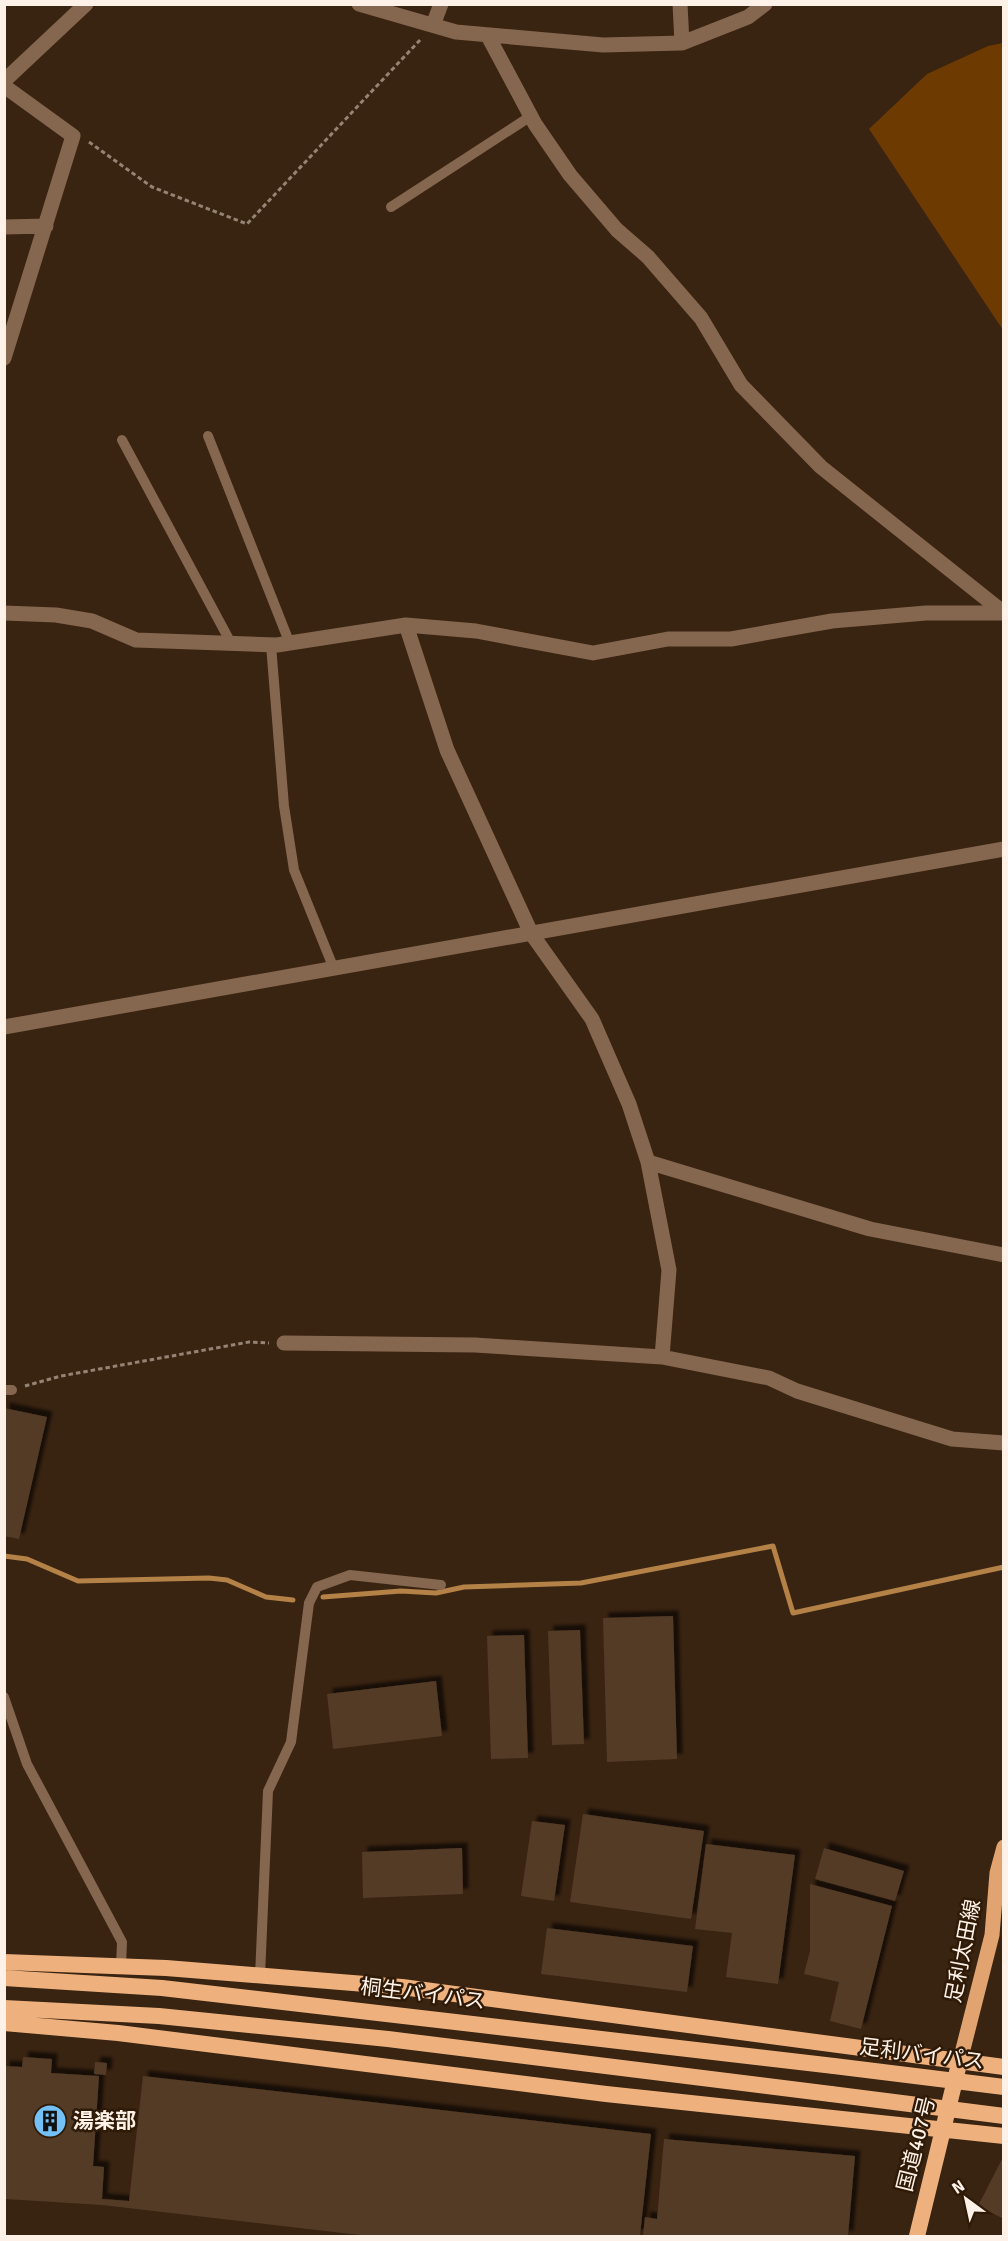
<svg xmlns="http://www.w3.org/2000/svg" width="1008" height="2241" font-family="Signika,'Noto Sans JP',sans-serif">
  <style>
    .green { fill: #6d3a02 }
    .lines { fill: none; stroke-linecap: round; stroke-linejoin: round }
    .stream { stroke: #b48146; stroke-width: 5 }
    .building { fill: #523b28; filter: url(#shadow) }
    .path { stroke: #958375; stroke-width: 3; stroke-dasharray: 4.5 3; stroke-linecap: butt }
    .service { stroke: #85664e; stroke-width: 10 }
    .minor { stroke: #85664e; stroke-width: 15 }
    .primary { stroke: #e1a36f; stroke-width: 15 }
    .trunk { stroke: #eeb17e; stroke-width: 16 }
    .trunk-bridge { stroke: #eeb17e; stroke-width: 16 }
    .labels { text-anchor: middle; stroke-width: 5; stroke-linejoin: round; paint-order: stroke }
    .street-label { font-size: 21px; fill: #fef2e8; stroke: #2f1a07 }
    .poi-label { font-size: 21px; font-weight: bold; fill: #fef2e8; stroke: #2f1a07; text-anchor: start }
  </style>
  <defs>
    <filter id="shadow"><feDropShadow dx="5.5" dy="-5.5" stdDeviation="1.5" flood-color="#0009"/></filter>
  </defs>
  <rect width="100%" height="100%" fill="#392311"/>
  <path class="green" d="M1003 43H1004L1003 330 869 129 927 74 988 46Z"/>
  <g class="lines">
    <path class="stream" d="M4 1556 27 1559 78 1581 209 1578 227 1580 266 1597 293 1600
      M323 1597 401 1591 436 1593 464 1587 581 1583 773 1546 793 1613 1004 1567"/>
  </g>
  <path class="building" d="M4 1408 47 1417 19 1539 4 1536Z
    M673 1616 677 1759 607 1762 603 1618Z
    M580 1630 584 1744 552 1745 548 1631Z
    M524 1635 528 1758 491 1759 487 1636Z
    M436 1681 442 1736 333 1749 327 1694Z
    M583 1814 704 1831 691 1919 570 1902Z
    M532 1821 565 1825 554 1901 521 1896Z
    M706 1844 795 1855 778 1984 726 1977 732 1933 695 1929Z
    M462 1848 463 1894 363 1898 362 1852Z
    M824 1848 904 1871 895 1901 815 1879Z
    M810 1884 892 1906 861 2029 830 2021 839 1982 804 1974 810 1951Z
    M547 1928 693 1946 687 1992 541 1974Z
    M23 2057 52 2059 51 2073 99 2076 93 2166 104 2167 102 2199 129 2201 143 2076 651 2134 640 2235 368 2236 102 2205 5 2199 4 2066 22 2067Z
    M95 2062 107 2063 106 2075 94 2074Z
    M664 2139 855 2156 848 2236H643L645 2217 657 2219Z
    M1004 2155V2219L978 2206Z"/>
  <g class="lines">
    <path class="path" d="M89 142 152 187 247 224 420 40
      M25 1386 61 1376 249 1342 269 1343"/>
    <path class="service" d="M391 207 531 116
      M208 436 290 644
      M122 440 231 643
      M271 645 284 806 294 870 334 969
      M4 1390H12
      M4 1697 27 1764 122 1942 121 1966
      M260 1976 268 1791 291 1742 309 1603 317 1587 350 1575 441 1585"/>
    <path class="minor" d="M359 4 456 32 603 45 682 43 748 17 765 4
      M680 4 682 43
      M433 25 441 4
      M488 36 535 124 570 175 617 230 648 257 701 318 741 385 821 467 1004 613
      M4 81 86 4
      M4 86 73 136 4 358
      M4 227 46 226
      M4 613 56 615 92 621 136 640 277 645 406 625 476 631 593 653 668 639H731L832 621 926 613H1004
      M406 625 447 750 531 933 592 1019 629 1104 648 1162 669 1270 662 1357
      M4 1027 1004 849
      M648 1162 870 1229 1004 1255
      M284 1343 475 1345 662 1357 769 1378 797 1391 952 1439 1004 1443"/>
    <path class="primary" d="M960 2061 992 1935 997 1873 1004 1847"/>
    <path class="trunk" d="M4 1962 166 1968 402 1987 1004 2067
      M4 1978 162 1988 834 2066
      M4 2008 159 2016 388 2039 831 2094
      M4 2023 118 2033 606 2094 1004 2136
      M917 2236 958 2068"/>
    <path class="trunk-bridge" d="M834 2066 1004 2087
      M831 2094 1004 2116"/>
  </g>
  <defs>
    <symbol id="building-disc" viewBox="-11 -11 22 22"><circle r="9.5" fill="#73c1f6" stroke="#2f1a07"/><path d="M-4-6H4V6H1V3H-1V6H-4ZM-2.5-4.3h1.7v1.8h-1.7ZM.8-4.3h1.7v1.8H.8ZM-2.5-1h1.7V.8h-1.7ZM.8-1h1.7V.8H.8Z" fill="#111"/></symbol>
  </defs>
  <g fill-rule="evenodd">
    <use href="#building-disc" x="31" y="2102" width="38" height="38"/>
  </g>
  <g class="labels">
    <g class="street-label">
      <text transform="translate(963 1951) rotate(-79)" y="7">足利太田線</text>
      <text transform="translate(423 1994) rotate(7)" y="7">桐生バイパス</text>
      <text transform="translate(922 2054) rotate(7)" y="7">足利バイパス</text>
      <text transform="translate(916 2144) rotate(-76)" y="7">国道407号</text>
    </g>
    <g class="poi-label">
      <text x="73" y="2128">湯楽部</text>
    </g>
  </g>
  <rect width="1008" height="2241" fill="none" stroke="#fef2e8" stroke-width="12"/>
  <g transform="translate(966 2199) rotate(327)" stroke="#2f1a07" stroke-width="4.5" paint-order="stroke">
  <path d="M0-4.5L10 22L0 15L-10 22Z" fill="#fef2e8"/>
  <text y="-9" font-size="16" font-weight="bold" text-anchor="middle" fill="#fef2e8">N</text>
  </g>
</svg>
